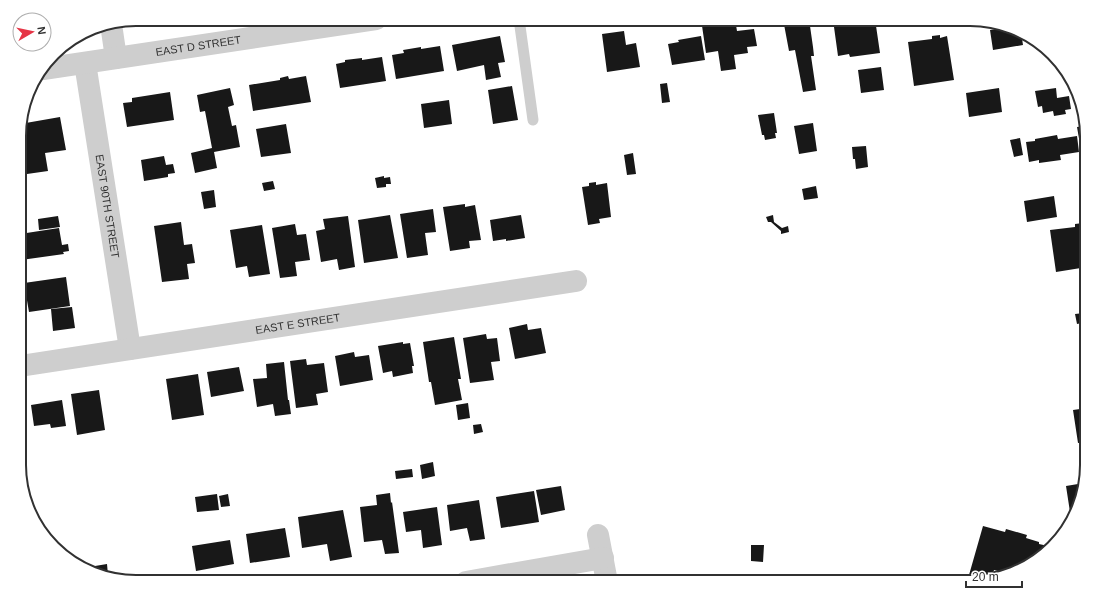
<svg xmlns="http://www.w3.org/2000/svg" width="1106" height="601" font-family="Helvetica,sans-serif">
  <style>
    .building { fill: #181818 }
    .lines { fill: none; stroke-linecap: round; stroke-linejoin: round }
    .service { stroke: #cecece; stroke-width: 11 }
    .minor { stroke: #cecece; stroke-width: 22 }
    .labels { text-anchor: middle; stroke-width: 4; stroke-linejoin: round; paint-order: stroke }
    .street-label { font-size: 11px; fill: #313131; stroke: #fff }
    .rim { fill: none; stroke: #313131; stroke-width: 2 }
  </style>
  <rect width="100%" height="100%" fill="#fff"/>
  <path class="building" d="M701 19H735L737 31 754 29 757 46 747 47 748 53 734 55 736 69 721 71 718 51 706 53Z
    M783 19H809L813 47 814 56H811L816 90 803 92 795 50 789 51Z
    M837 19H875L880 53 850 57 849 54 838 56 834 27 838 26Z
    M1004 28 1021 32 1023 45 993 50 990 30Z
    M624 31 626 45 636 43 640 67 607 72 602 34Z
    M940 35V38L947 36 954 80 914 86 908 42 932 39V36Z
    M500 36 505 62 498 63 501 77 486 80 484 65 457 71 452 45Z
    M701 36 705 60 672 65 668 44 679 42 678 40Z
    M440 46 444 71 396 79 392 55 404 53 403 50 421 47V49Z
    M382 57 386 81 340 88 336 64 345 62V60L362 58V60Z
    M881 67 884 90 861 93 858 70Z
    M288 76 289 79 306 76 311 102 253 111 249 85 280 80V78Z
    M667 83 670 102 662 103 660 84Z
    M512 86 518 120 493 124 488 90Z
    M230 88 234 105 228 107 232 126 236 125 240 147 214 152 217 168 195 173 191 153 212 148 205 111 200 112 197 95Z
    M999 88 1002 112 969 117 966 93Z
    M1056 88 1057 98 1069 96 1071 109 1065 110 1066 114 1054 116 1053 111 1043 113 1042 106 1038 107 1035 91Z
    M170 92 174 120 127 127 123 103 132 102V98Z
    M449 100 452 124 424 128 421 104Z
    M774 113 777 133H775L776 138 765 140 764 135H762L758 115Z
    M60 117 66 150 45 153 48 171 20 175V124Z
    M813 123 817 151 799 154 794 126Z
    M286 124 291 153 261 157 256 129Z
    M1086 126 1087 149 1081 150 1077 127Z
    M1057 135 1058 139 1077 136 1079 152 1060 155 1061 160 1039 163V160L1029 162 1026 142 1035 141V139Z
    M1020 138 1023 155 1014 157 1010 140Z
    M866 146 868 167 856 169 855 159H853L852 147Z
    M633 153 636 174 627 175 624 155Z
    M164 156 166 165 173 164 175 173 168 174V177L144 181 141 160Z
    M384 176V178L390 177 391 184H386V187L377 188 375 178Z
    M273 181 275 189 264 191 262 183Z
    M596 182V185L607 183 611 217 599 219 600 223 588 225 582 187 589 186V183Z
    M816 186 818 198 804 200 802 189Z
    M214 190 216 207 204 209 201 192Z
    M1054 196 1057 217 1027 222 1024 201Z
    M465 204V207L475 205 481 240 469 241 470 248 450 251 443 207Z
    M433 209 436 232 425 233 428 255 407 258 400 214Z
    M390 215 398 258 364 263 358 220Z
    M521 215 525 238 506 241V239L493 241 490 220Z
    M773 215 774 222 782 228 788 226 789 232 781 234V231L771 222H768L766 217Z
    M58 216 60 227 39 230 38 219Z
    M348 216 355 267 339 270 337 259 321 262 316 231 325 229 323 219Z
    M181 222 184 245 192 244 195 263 187 264 189 279 162 282 154 226Z
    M1083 223V225L1087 224V267L1056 272 1050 230 1075 227V224Z
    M295 224 297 235 306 234 310 260 295 262 297 276 280 278 272 228Z
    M262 225 270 274 249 277 247 266 236 268 230 230Z
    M59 228 62 245 68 244 69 251 63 252 64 254 21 260 20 234Z
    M66 277 70 306 29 312 24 283Z
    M1087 290V322L1077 324 1075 314 1084 313 1081 291Z
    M72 307 75 328 53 331 51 309Z
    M527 324 528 330 541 328 546 353 515 359 509 328Z
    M486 334 487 339 497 338 500 361 491 362 494 380 470 383 463 338Z
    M454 337 461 379H458L462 400 435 405 431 382H429L423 342Z
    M403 342V344L410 343 414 366H412L413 373 393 377 392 371 383 373 378 346Z
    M354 352 355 357 369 355 373 380 340 386 335 356Z
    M306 359 307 365 324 363 328 392 316 394 318 405 296 408 290 361Z
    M284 362 288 400H289L291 414 275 416 273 404 257 407 253 379 267 378 266 364Z
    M239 367 244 391 211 397 207 372Z
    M198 374 204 415 172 420 166 379Z
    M99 390 105 430 77 435 71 394Z
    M62 400 66 426 51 428 50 424 34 426 31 405Z
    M468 403 470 418 458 420 456 405Z
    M1087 408V442L1078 443 1073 410Z
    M481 424 483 432 474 434 473 425Z
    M20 425H23L26 446 20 447Z
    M433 462 435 476 422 479 420 465Z
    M412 469 413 477 396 479 395 471Z
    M1084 483 1075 511 1070 512 1066 486Z
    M561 486 565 510 541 515 536 490Z
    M534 491 539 522 501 528 496 497Z
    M390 493 391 503 392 502 399 553 385 554 382 540 364 542 360 507 377 505 376 495Z
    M217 494 219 510 197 512 195 497Z
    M228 494 230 506 221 507 219 496Z
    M479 500 485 539 470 541 467 528 450 531 447 505Z
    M437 507 442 545 423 548 421 530 406 532 403 512Z
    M343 510 352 557 330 561 327 544 302 548 298 517Z
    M983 526 1005 532 1006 529 1027 535 1026 538 1039 542V544L1048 546 1029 566 1005 573 994 570 992 577 978 582H967Z
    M285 528 290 557 250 563 246 534Z
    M230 540 234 564 196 571 192 546Z
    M751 545H764L763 562 751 561Z
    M107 564 108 575 83 568Z"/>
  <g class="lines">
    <path class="service" d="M519 19 533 120"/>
    <g class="minor">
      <path d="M111 24 116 58"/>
      <path id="s1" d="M85 63 130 349"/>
      <path id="s2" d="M43 69 376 19"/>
      <path id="s3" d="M20 366 576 281"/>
      <path d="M598 535 607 582"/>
      <path d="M466 582 603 558"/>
    </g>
  </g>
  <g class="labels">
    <g class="street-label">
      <text dy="4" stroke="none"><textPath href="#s2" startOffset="157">EAST D STREET</textPath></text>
      <text dy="4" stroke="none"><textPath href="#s1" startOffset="145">EAST 90TH STREET</textPath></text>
      <text dy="4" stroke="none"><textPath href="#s3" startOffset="281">EAST E STREET</textPath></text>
    </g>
  </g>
  <path d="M0 0H1106V601H0ZM136 26H970A110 110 0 0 1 1080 136V465A110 110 0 0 1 970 575H136A110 110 0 0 1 26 465V136A110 110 0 0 1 136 26Z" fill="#fff" fill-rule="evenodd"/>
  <path class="rim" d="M136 26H970A110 110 0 0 1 1080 136V465A110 110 0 0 1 970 575H136A110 110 0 0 1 26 465V136A110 110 0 0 1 136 26Z"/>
  <g transform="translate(32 32) rotate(81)"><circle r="19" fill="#ffffff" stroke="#adadad"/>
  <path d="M0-3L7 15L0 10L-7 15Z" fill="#e63546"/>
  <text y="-6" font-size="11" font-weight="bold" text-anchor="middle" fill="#313131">N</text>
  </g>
  <path d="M966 581v6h56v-6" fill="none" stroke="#313131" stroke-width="2"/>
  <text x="972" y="581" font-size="12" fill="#313131" stroke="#ffffff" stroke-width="3" paint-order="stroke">20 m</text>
</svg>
